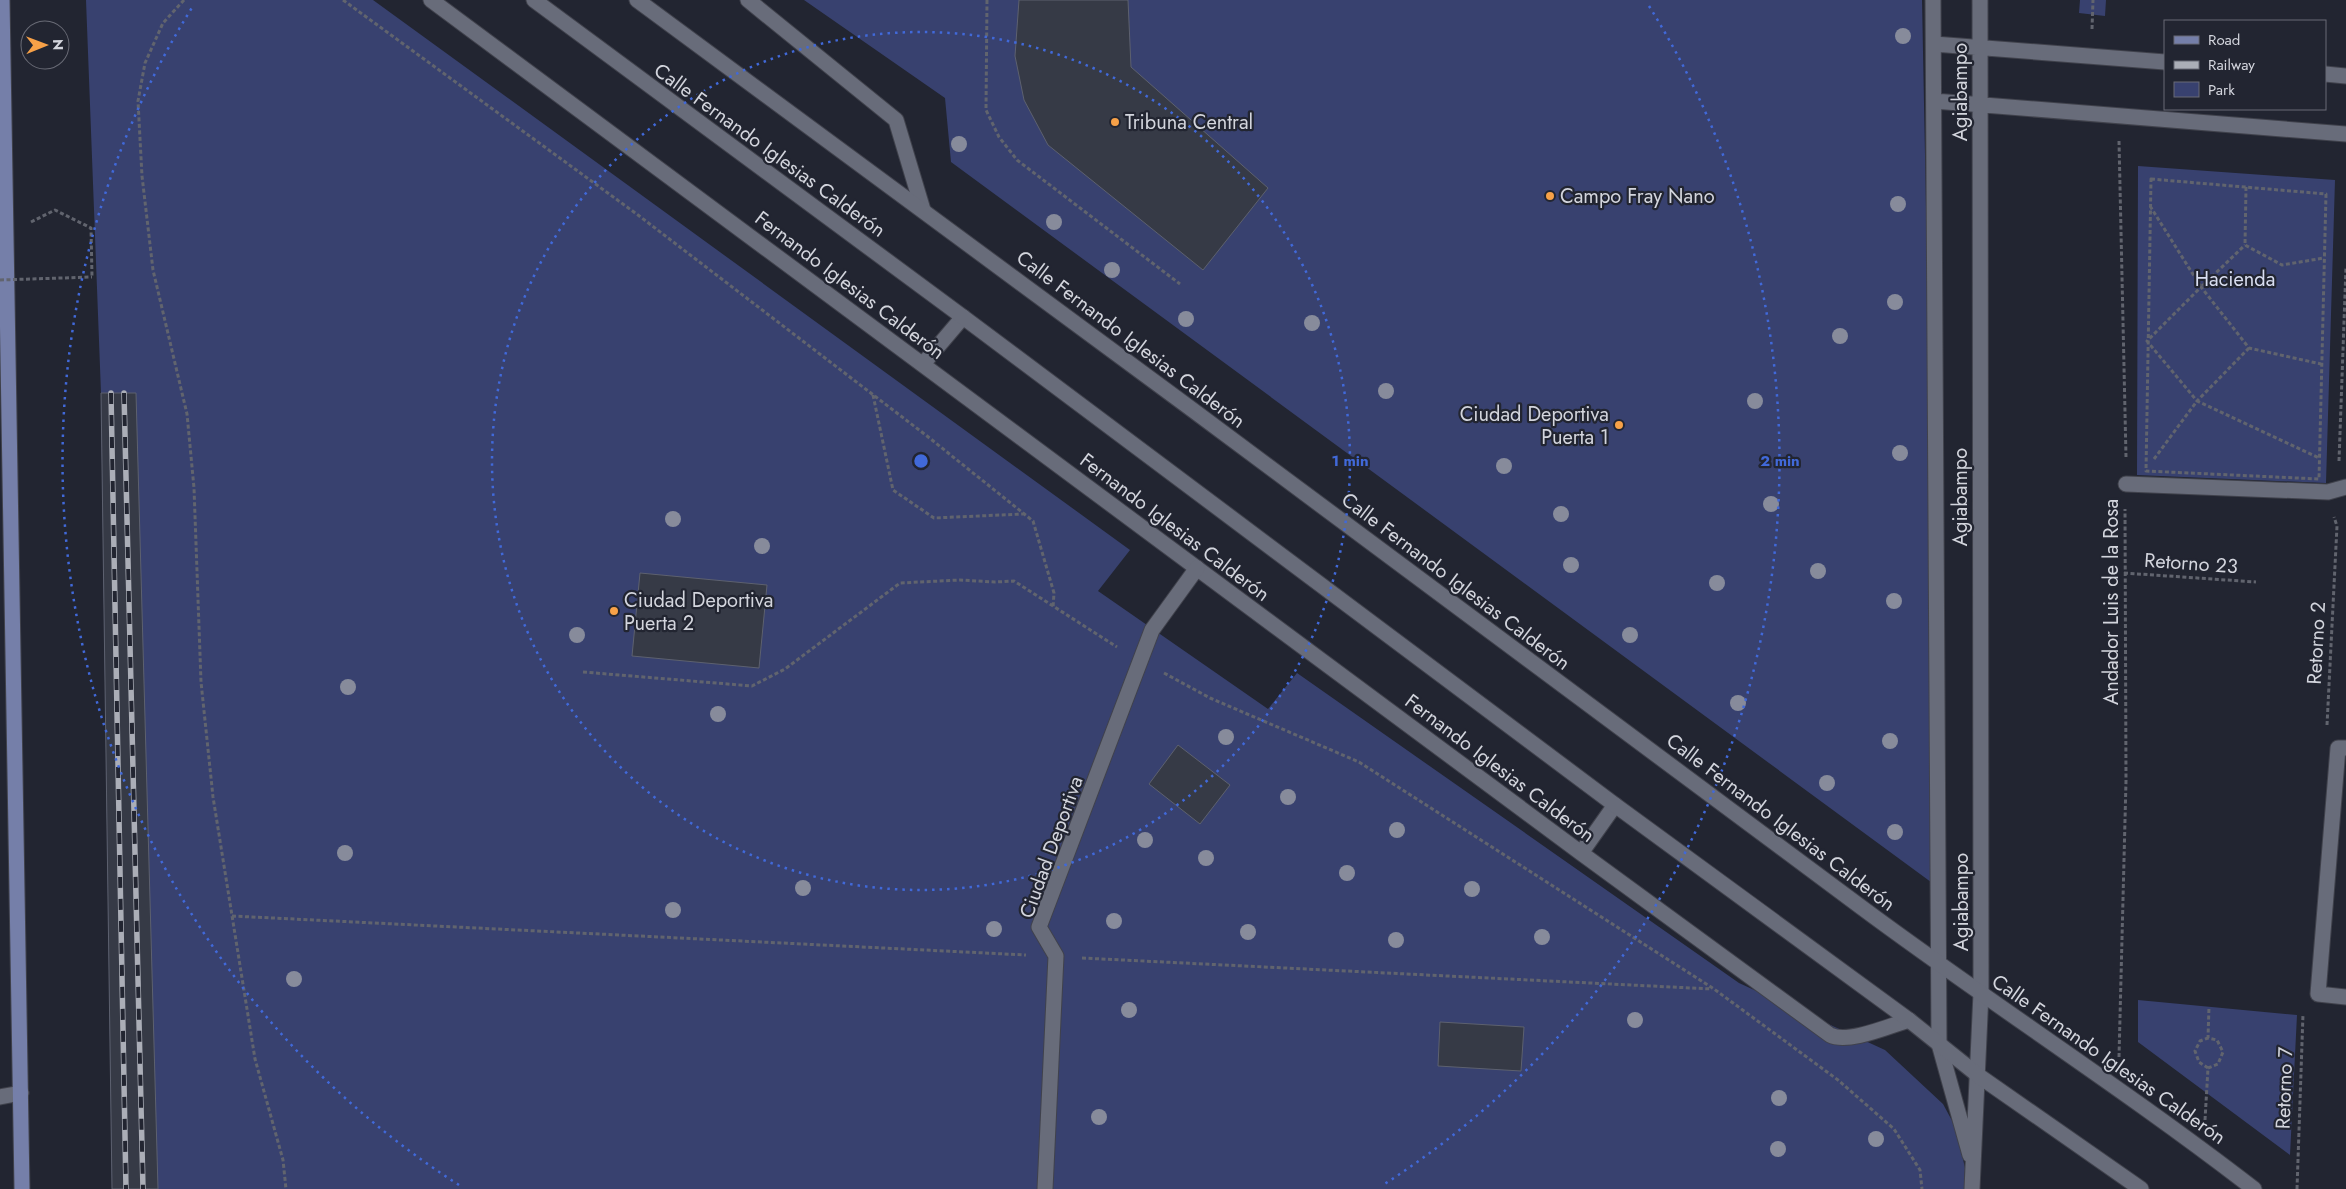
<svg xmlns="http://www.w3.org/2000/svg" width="2346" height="1189" font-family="Jost,sans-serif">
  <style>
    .green { fill: #38416f }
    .building { fill: #363a46; stroke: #5d616f }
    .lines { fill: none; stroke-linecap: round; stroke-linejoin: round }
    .lane-casing { stroke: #40424c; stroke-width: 17 }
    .street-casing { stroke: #40424c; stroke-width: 17 }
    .secondary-casing { stroke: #40424c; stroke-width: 17 }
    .primary-casing { stroke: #40424c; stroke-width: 17 }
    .path { stroke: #61646e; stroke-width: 3; stroke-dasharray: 4 2.5; stroke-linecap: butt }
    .lane { stroke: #686c7a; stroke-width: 15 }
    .street { stroke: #686c7a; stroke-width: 15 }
    .secondary { stroke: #686c7a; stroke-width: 15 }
    .primary { stroke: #757fa9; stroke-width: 15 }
    .rail-casing { stroke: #abaeb7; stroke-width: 5.5 }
    .rail { stroke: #222531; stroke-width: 4; stroke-dasharray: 11; stroke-linecap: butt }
    .path-bridge { stroke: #61646e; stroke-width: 3; stroke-dasharray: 4 2.5; stroke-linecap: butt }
    .tree { fill: #878b9b }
    .ring { fill: none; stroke: #4169d9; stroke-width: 2.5; stroke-dasharray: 2.5 5 }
    .poi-dot { fill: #f7a148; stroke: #222531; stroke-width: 2 }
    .labels { text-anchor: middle; stroke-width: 4.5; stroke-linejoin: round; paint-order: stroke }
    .street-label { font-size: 20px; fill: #d3d5dd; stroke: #222531 }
    .poi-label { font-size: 20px; fill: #d3d5dd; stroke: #222531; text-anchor: start }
    .park-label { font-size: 20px; fill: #d9def1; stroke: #222531 }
    .centre { fill: #4169d9; stroke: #222531; stroke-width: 2.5 }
    .ring-label { font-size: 15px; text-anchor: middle; font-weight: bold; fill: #4169d9; stroke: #222531; stroke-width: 4.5; stroke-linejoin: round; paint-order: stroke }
  </style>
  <rect width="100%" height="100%" fill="#222531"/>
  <path class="green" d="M86 0H373L1130 550 1098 591 1268 709 1297 673 1739 983 1885 1050 1943 1104 1956 1128 1965 1168 1964 1189H112L101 393Z
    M804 0H1922L1934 619 1935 885 951 162 945 98Z
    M2080 0H2106L2105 16 2079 13Z
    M2138 166 2335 180 2326 483 2137 475Z
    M2138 1000 2297 1015 2290 1155 2138 1042Z"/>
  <path class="building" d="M1019 0H1128L1131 67 1268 188 1203 270 1048 145 1024 100 1015 56Z
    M101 393H136L158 1189H112Z
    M640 573 767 585 759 668 632 656Z
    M1178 745 1230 785 1200 824 1149 784Z
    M1440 1022 1524 1027 1521 1071 1438 1066Z"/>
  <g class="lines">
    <defs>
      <path id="lane" d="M431 0 1581 853 1830 1035C1848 1044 1889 1026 1909 1020
        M748 0 896 120 923 210
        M923 364 963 317
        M1581 853 1615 805
        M0 1097 21 1093"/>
      <path id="street" d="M1933 0 1939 1044 1970 1155
        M1934 44 2165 62
        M2325 74 2346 76
        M1934 101 2346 134
        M2126 484 2328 492 2346 487
        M2346 748H2338L2318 994 2346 997
        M1045 1189 1056 956 1039 927 1152 630 1197 568
        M1972 1189 1981 993 1980 0"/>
      <path id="secondary" d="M534 0 963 317 1615 805 1909 1020 1979 1076 2141 1189
        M637 0C1047 300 1453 604 1861 907 1990 1003 2126 1090 2254 1189"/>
      <path id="primary" d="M2 0 22 1189"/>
    </defs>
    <use href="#lane" class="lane-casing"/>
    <use href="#street" class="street-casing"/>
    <use href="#secondary" class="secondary-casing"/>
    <use href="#primary" class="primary-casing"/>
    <path class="path" d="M184 0 163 23 145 63 138 101 142 176 153 270 187 414 194 488 201 682 213 797 255 1059 283 1160 286 1189
      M343 0 638 215 927 436 1033 521 1054 593 1053 608
      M987 0 986 110 999 137 1017 160 1180 284
      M2092 29 2093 0
      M2119 141 2126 457
      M2151 179 2326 194 2319 479 2146 471Z
      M2246 187 2245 245 2282 265 2324 258
      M2150 206 2201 287 2245 245
      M31 222 55 210 91 228 92 277
      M2249 348 2197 401 2147 341 2201 287 2249 348 2321 364
      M873 395 893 490 934 518 1023 514
      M2154 459 2197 401 2319 458
      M2339 461 2346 267
      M2124 573 2256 582
      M583 672 752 686 785 669 900 583 960 580 995 582 1014 581 1117 647
      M1164 673 1210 698 1359 762 1714 989 1838 1080 1894 1129 1920 1170 1922 1189
      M2327 725 2337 526 2334 517
      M232 916 1026 955
      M1082 958 1712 989
      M2119 1057 2126 781 2125 509
      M2208 1068 2199 1062 2195 1051 2200 1041 2208 1038
      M2205 1120 2208 1068 2218 1064 2223 1052 2217 1040 2208 1038 2209 1007
      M2297 1189 2303 1014"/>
    <use href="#lane" class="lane"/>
    <use href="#street" class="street"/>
    <use href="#secondary" class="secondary"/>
    <use href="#primary" class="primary"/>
    <defs>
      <path id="rail" d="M111 393 126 1189
        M124 393 143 1189"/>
    </defs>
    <use href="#rail" class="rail-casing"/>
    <use href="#rail" class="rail"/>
    <path class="path-bridge" d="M0 280 92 277"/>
  </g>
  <g class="tree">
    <circle cx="1903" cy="36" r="8"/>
    <circle cx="959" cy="144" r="8"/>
    <circle cx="1898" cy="204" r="8"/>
    <circle cx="1054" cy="222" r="8"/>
    <circle cx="1112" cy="270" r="8"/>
    <circle cx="1895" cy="302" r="8"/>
    <circle cx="1186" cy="319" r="8"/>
    <circle cx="1312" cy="323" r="8"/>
    <circle cx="1840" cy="336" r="8"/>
    <circle cx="1386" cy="391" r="8"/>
    <circle cx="1755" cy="401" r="8"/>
    <circle cx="1900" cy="453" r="8"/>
    <circle cx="1504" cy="466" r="8"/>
    <circle cx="1771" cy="504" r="8"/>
    <circle cx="1561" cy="514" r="8"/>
    <circle cx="673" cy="519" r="8"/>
    <circle cx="762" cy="546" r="8"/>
    <circle cx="1571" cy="565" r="8"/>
    <circle cx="1818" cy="571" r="8"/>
    <circle cx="1717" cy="583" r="8"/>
    <circle cx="1894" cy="601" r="8"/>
    <circle cx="577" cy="635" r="8"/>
    <circle cx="1630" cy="635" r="8"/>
    <circle cx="348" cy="687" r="8"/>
    <circle cx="1738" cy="703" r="8"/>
    <circle cx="718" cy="714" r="8"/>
    <circle cx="1226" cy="737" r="8"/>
    <circle cx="1890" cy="741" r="8"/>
    <circle cx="1827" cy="783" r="8"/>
    <circle cx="1288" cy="797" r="8"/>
    <circle cx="1397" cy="830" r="8"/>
    <circle cx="1895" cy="832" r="8"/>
    <circle cx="1145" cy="840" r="8"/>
    <circle cx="345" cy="853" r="8"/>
    <circle cx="1206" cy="858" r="8"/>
    <circle cx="1347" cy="873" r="8"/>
    <circle cx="803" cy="888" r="8"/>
    <circle cx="1472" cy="889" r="8"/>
    <circle cx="673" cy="910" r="8"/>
    <circle cx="1114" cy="921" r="8"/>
    <circle cx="994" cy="929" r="8"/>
    <circle cx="1248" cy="932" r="8"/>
    <circle cx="1542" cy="937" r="8"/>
    <circle cx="1396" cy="940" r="8"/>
    <circle cx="294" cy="979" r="8"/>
    <circle cx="1129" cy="1010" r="8"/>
    <circle cx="1635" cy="1020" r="8"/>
    <circle cx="1779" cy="1098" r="8"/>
    <circle cx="1099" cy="1117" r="8"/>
    <circle cx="1876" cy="1139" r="8"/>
    <circle cx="1778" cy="1149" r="8"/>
  </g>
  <g class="ring">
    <circle cx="921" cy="461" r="429"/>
    <path d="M459 1185A859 859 0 0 1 193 6M1649 6A859 859 0 0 1 1383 1185"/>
  </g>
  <g class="poi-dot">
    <circle cx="1115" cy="122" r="5"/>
    <circle cx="1550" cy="196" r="5"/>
    <circle cx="1619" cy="425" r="5"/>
    <circle cx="614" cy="611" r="5"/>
  </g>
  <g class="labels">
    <g class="street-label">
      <text transform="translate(1960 92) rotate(-90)" y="7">Agiabampo</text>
      <text transform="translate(770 150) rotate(36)" y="7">Calle Fernando Iglesias Calderón</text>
      <text transform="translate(850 285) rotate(37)" y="7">Fernando Iglesias Calderón</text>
      <text transform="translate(1131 339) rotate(37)" y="7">Calle Fernando Iglesias Calderón</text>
      <text transform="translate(1960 497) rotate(-90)" y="7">Agiabampo</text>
      <text transform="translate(1175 527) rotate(37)" y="7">Fernando Iglesias Calderón</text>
      <text transform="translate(2191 563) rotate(4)" y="7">Retorno 23</text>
      <text transform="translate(1456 581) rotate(37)" y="7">Calle Fernando Iglesias Calderón</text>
      <text transform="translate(2111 602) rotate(-90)" y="7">Andador Luis de la Rosa</text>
      <text transform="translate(2316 643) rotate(-87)" y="7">Retorno 2</text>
      <text transform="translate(1500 768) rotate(37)" y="7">Fernando Iglesias Calderón</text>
      <text transform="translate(1781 822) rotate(37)" y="7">Calle Fernando Iglesias Calderón</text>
      <text transform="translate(1051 847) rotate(-70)" y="7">Ciudad Deportiva</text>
      <text transform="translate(1961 902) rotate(-90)" y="7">Agiabampo</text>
      <text transform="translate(2109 1059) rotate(35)" y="7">Calle Fernando Iglesias Calderón</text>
      <text transform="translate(2284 1088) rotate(-88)" y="7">Retorno 7</text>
    </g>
    <g class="poi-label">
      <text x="1125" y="129">Tribuna Central</text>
      <text x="1560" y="203">Campo Fray Nano</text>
      <text x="1609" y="421" text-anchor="end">Ciudad Deportiva<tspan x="1609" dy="23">Puerta 1</tspan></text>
      <text x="624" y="607">Ciudad Deportiva<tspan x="624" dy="23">Puerta 2</tspan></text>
    </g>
    <g class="park-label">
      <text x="2235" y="286">Hacienda</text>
    </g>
  </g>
  <circle cx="921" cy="461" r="8" class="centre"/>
  <g class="ring-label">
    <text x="1350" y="466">1 min</text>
    <text x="1780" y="466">2 min</text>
  </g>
  <rect x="2164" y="20" width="162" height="90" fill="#222531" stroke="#696b76"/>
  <rect x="2174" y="36" width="25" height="8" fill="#757fa9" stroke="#696b76"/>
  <text x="2208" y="45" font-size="15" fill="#d3d5dd">Road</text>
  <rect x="2174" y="61" width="25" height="8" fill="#abaeb7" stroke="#696b76"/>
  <text x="2208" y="70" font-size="15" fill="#d3d5dd">Railway</text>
  <rect x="2174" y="82" width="25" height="15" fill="#38416f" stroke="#696b76"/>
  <text x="2208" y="95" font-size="15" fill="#d3d5dd">Park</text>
  <g transform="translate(45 45) rotate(89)"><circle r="24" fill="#222531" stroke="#696b76"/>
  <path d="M0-4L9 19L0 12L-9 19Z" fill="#f7a148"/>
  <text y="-8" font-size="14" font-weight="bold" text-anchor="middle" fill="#d3d5dd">N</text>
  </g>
</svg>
